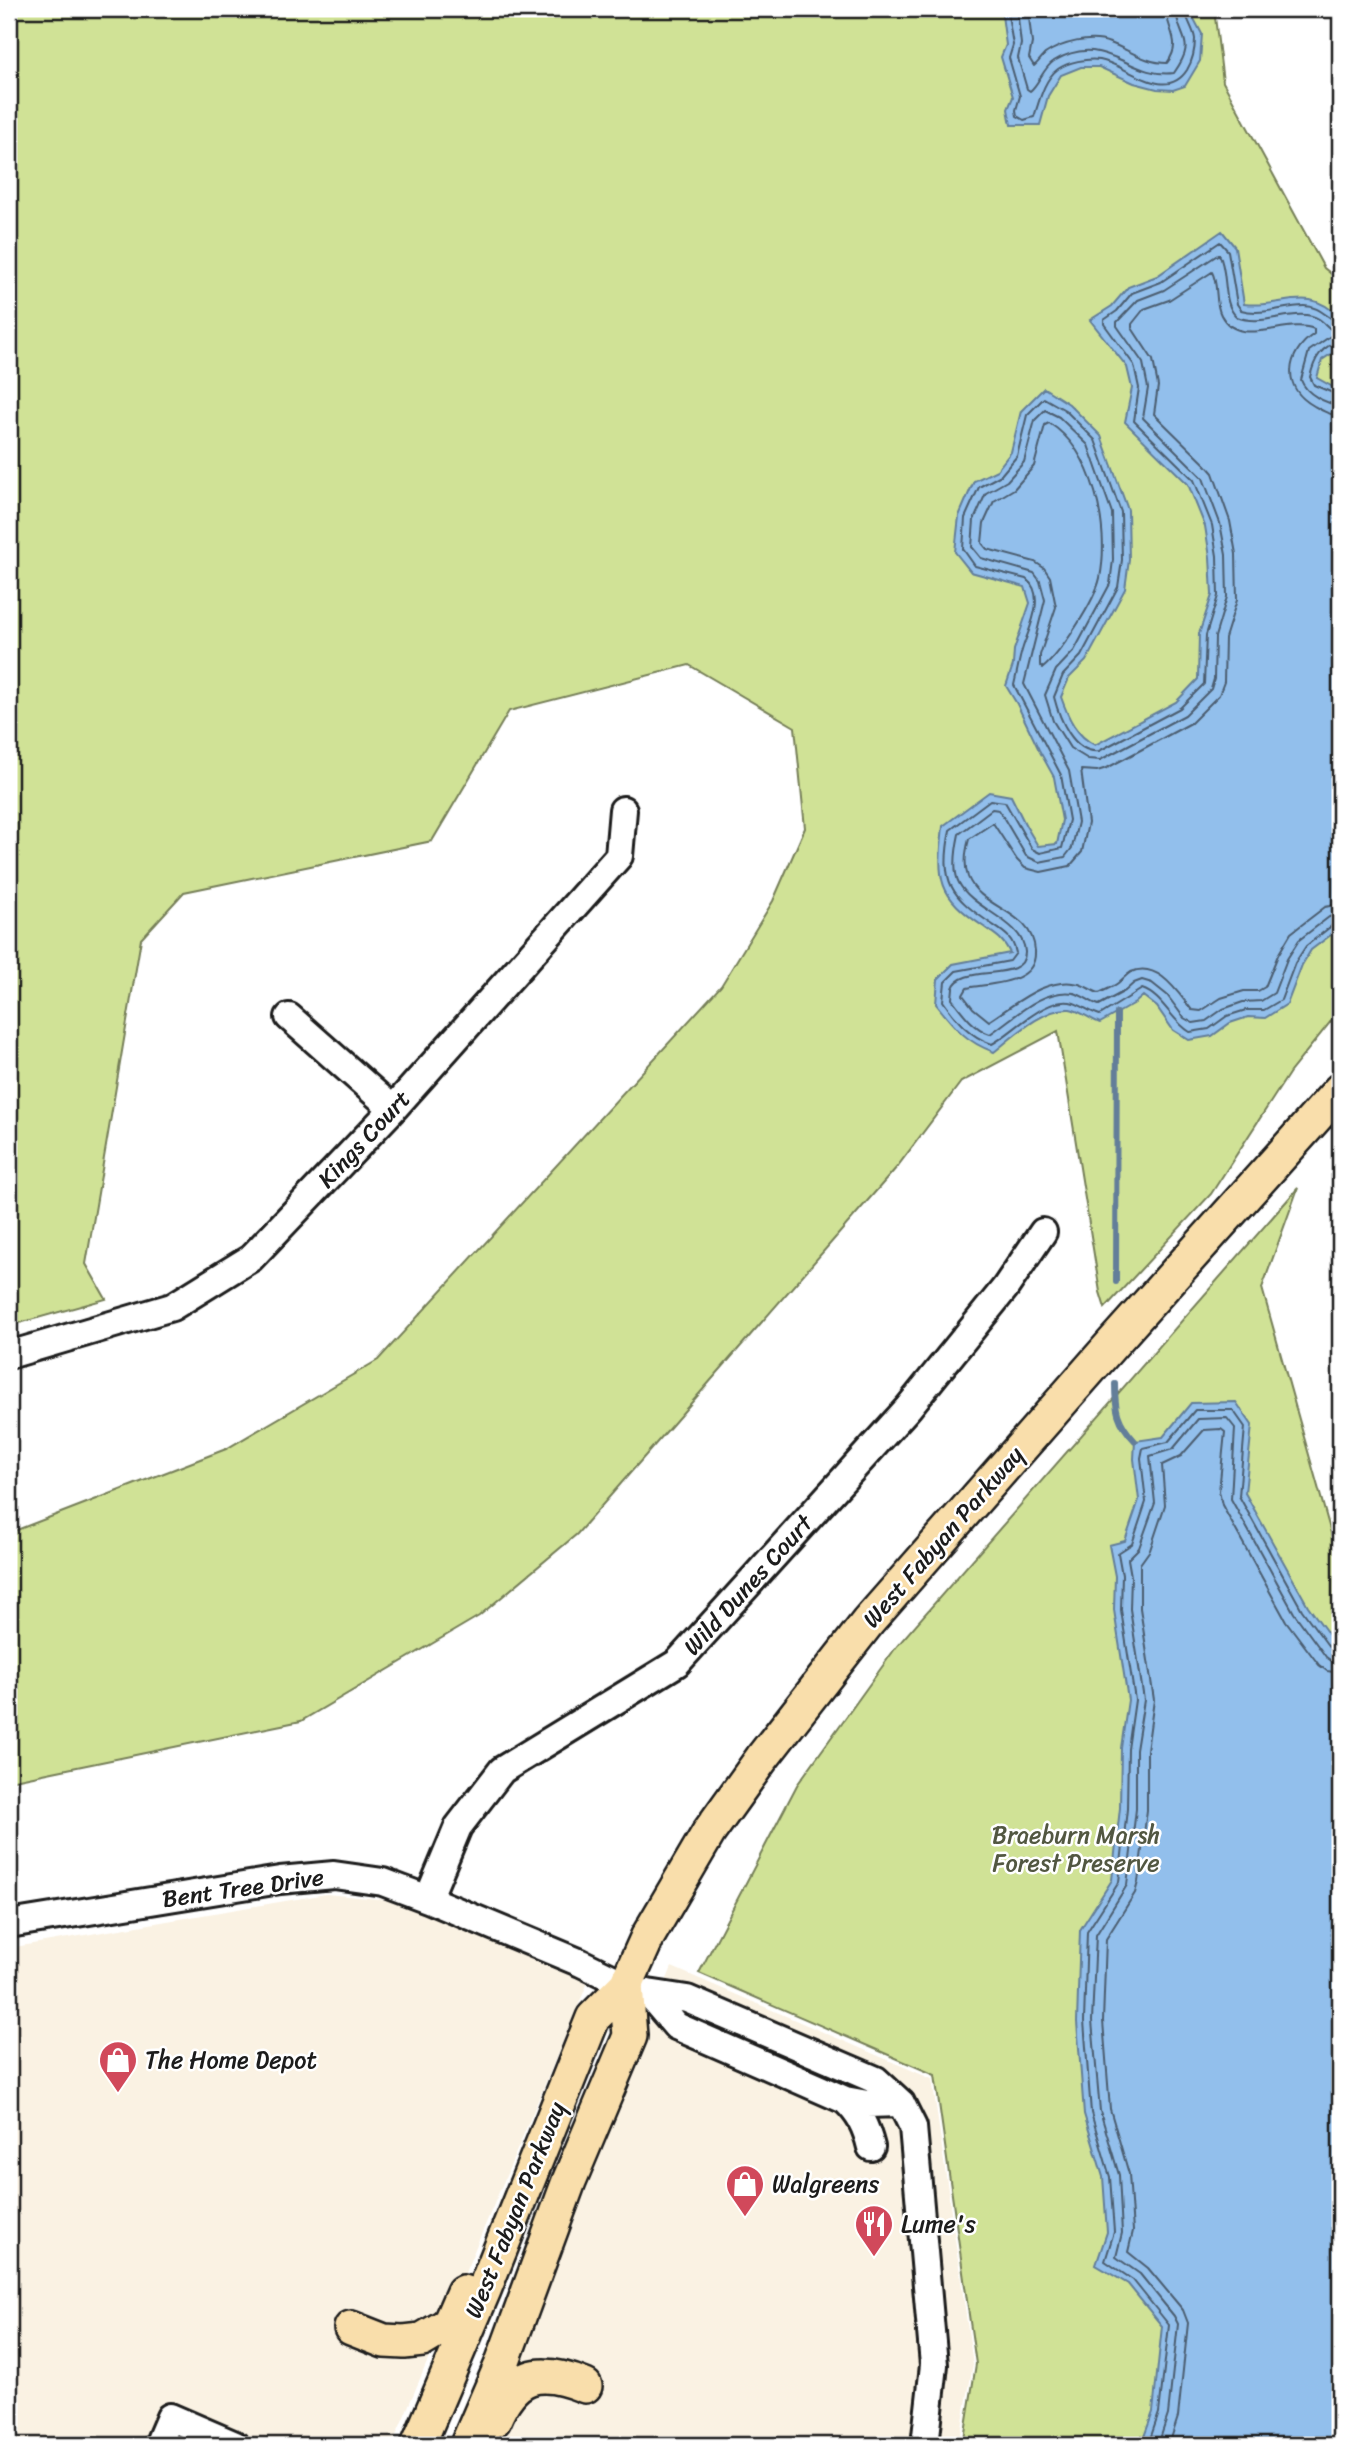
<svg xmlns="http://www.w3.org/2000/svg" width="1349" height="2454" font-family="Sriracha,sans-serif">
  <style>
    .built { fill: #faf2e3 }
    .green { fill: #d0e296; stroke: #767f59; stroke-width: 2 }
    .water { fill: #92bfec; stroke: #637e99; stroke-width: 2 }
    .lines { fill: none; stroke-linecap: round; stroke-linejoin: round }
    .shore { stroke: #4b5d6f; stroke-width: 2 }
    .stream { stroke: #637e99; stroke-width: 6 }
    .minor-casing { stroke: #1c1c1c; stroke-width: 32 }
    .major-casing { stroke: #1c1c1c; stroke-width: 38 }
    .minor { stroke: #fff; stroke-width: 26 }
    .major { stroke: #f9deab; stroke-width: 33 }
    .labels { text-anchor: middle; stroke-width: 5; stroke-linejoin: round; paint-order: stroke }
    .street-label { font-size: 24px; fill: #1c1c1c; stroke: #fff }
    .park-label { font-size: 24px; fill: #525741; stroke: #fff }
    .poi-label { font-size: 24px; fill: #1c1c1c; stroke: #fff; text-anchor: start }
  </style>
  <rect width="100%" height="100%" fill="#fff"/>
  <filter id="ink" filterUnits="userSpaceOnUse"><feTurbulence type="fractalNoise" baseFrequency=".0143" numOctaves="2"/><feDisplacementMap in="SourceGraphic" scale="14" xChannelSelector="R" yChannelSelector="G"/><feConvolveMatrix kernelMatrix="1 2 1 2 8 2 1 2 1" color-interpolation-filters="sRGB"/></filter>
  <g filter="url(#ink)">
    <path class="built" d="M326 1894 399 1901 589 1980 392 2445H9V1948Z
      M672 1967 932 2079 973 2364 959 2445H476Z"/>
    <path class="green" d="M9 9H1214L1223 82 1324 268 1340 281V1010L1290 1072 1211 1194 1105 1308 1100 1292 1058 1031 961 1082 897 1167 577 1534 479 1616 301 1721 9 1781V1533L226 1449 378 1360 721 986 773 901 805 828 795 727 689 665 509 711 432 841 184 892 141 939 86 1264 106 1299 9 1326Z
      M1298 1188 1262 1288 1340 1565V2445H963L976 2364 935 2075 699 1973 797 1785 897 1646Z"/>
    <path class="water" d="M998 9H1192L1194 19 1202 34 1200 61 1185 86 1173 90 1157 89 1134 83 1099 67H1081L1061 75 1048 96 1040 125H1011L1008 109 1013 97 1001 57 1006 45 1002 15Z
      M1222 231 1235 247 1244 304C1284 309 1307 283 1340 318V348L1322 360 1317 378 1340 391V928L1311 950 1302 965 1287 1004 1265 1018 1248 1017 1230 1023 1212 1036 1189 1040 1173 1030 1157 1007 1143 996 1135 1003 1100 1023C1091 1020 1079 1010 1070 1009 1044 1007 1013 1037 994 1052 966 1042 954 1027 936 1004L938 979 953 964 1010 953C1004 940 996 935 984 927 937 895 937 881 943 826L989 792 1011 796 1026 826 1038 846 1057 844 1062 820 1054 777 1039 750 1017 704 1006 686 1013 665 1014 650 1030 603 1025 587 971 572 955 552 959 516 974 481 997 470 1011 452 1021 411 1044 388 1069 404 1101 436 1128 510 1129 560 1125 589 1086 661 1069 678 1061 697C1068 717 1076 736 1095 745L1176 702 1198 679 1199 634 1212 595 1210 557 1205 526 1188 484 1125 422 1132 388 1127 367 1090 320 1112 306 1128 287 1157 276Z
      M1236 1402 1252 1425 1245 1493 1308 1606 1340 1650V2445H1141L1153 2412 1162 2326 1128 2284 1096 2265 1107 2232 1103 2177 1084 2114 1077 2022 1080 1930 1112 1880 1120 1808 1121 1748 1128 1700 1114 1610 1115 1576 1109 1545 1125 1541 1139 1500 1134 1459 1135 1441 1163 1437 1191 1403Z"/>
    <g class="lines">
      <path class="shore" d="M1007 9 1013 45 1009 58 1020 96 1016 110 1017 116 1024 120 1034 117C1039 102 1044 79 1058 69 1068 62 1087 58 1100 60 1126 64 1165 104 1187 70 1193 60 1195 51 1195 39 1194 29 1186 20 1185 9
        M1017 9 1021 44 1018 58 1027 89 1030 91C1039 84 1043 68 1054 61 1105 30 1128 79 1174 73 1198 39 1178 41 1176 9
        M1028 9 1032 43 1029 58 1034 66C1038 63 1041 58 1045 54 1061 43 1091 35 1110 43 1129 50 1146 63 1167 63 1183 42 1167 31 1166 9
        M1340 322C1328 320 1321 306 1304 306 1283 306 1263 316 1241 310L1237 304 1228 251 1220 242 1161 282 1132 293 1117 311 1104 320V324L1134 365 1139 388 1134 421 1194 480 1212 525 1217 556 1218 596 1206 635 1204 684 1180 708 1099 751C1073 754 1059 717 1054 697L1063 675 1081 656 1118 587 1122 560 1121 512 1095 440 1065 410 1044 398 1027 415 1017 456 1001 475 979 487 965 518 963 549 975 566 1026 579C1047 595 1029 629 1023 647 1019 659 1017 673 1014 685L1061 775 1069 820 1062 848 1040 853 1032 849 1005 802 990 800 950 830C940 883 950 896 993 925 1005 933 1013 938 1016 953L1010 961 956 971 945 982 943 1001C956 1020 970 1037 992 1044 1013 1033 1047 994 1074 1003 1083 1006 1090 1012 1100 1015L1142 989C1163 996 1171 1021 1190 1032L1209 1029 1227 1016 1246 1010H1264L1281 1000 1295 963 1306 946 1334 924 1340 923
        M1340 342C1321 345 1314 360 1310 377L1314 385 1340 396
        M1340 405C1326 404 1306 394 1301 380L1309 351 1332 335V330C1327 327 1324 322 1319 319 1297 306 1263 328 1237 317 1221 303 1229 273 1219 254L1164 290 1138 300 1117 322V326L1143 363 1148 388 1143 418 1203 478 1220 523 1226 555 1227 597 1215 637 1214 679 1211 689 1185 715 1100 760 1088 759 1070 748 1053 721 1045 695 1056 670 1074 651 1110 584 1113 560 1112 513 1088 445 1059 417 1045 410 1035 420 1024 462 1007 481 986 493 974 520 972 547 981 558 1034 573 1040 581 1045 600 1024 684 1069 771 1078 822 1072 848 1065 857 1039 862 1026 856 999 810 992 809 959 834C956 848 952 870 959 883 973 910 1024 921 1025 952 1026 984 961 963 953 988 953 988 952 998 952 999 962 1012 974 1029 990 1034 1014 1018 1042 988 1074 993 1082 995 1091 1002 1099 1005L1125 991 1134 983 1142 980 1152 983 1167 995 1184 1018 1193 1023 1206 1021 1223 1009 1243 1002 1261 1001 1274 993 1287 959 1299 940 1329 917 1340 914
        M1340 416C1330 415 1323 411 1314 406 1281 388 1286 353 1314 334V329C1287 317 1239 350 1221 315 1214 302 1219 285 1212 272L1169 300 1144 309 1132 324V328L1153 360 1158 386 1154 414 1206 465 1213 473 1230 521 1236 554 1237 600 1225 638 1224 682 1219 695 1191 723 1107 768 1097 771 1081 770 1088 823 1082 852 1070 866 1041 872 1025 868 1017 860 993 823 969 839C966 850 964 866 968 877 981 910 1033 910 1035 951 1037 985 990 983 967 988L963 995 973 1008 989 1021C1013 1006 1047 975 1079 984 1086 986 1092 991 1099 993 1105 990 1113 987 1118 983 1123 979 1126 975 1131 972 1158 960 1178 993 1192 1010L1201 1011 1221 998 1244 991H1258L1265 987 1278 955 1291 933 1325 907 1340 904
        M1049 423C1094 451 1110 528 1100 578 1095 601 1061 653 1043 668L1040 665V655L1056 607 1050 577 1044 568 1035 562 987 549 982 543 984 523 994 501 1014 489 1034 466 1045 425Z
        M1148 2445 1159 2413 1169 2325 1133 2280 1105 2261 1114 2232 1110 2177 1091 2113 1084 2021 1087 1932 1119 1882 1127 1809 1128 1749 1135 1700 1121 1610 1122 1575 1118 1553 1132 1544 1146 1502 1141 1458 1143 1448 1168 1442 1195 1410H1233L1245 1427 1239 1496 1302 1610 1332 1651 1340 1654
        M1158 2445 1168 2415 1178 2324 1174 2316 1140 2274 1116 2257 1122 2233 1119 2175 1100 2111 1092 2021 1096 1935 1127 1885 1136 1809V1750L1144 1700 1130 1609 1131 1576 1128 1559 1139 1548 1155 1503 1150 1456 1173 1449 1198 1419 1227 1418 1235 1428 1231 1499 1294 1613 1326 1657 1333 1662H1340
        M1169 2445 1178 2417 1188 2323 1183 2310 1148 2268 1128 2252 1133 2231 1129 2174 1110 2109 1103 2021 1106 1939 1135 1893 1138 1882 1147 1810V1750L1154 1700 1140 1608V1564L1150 1550 1165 1505 1162 1465 1181 1456 1204 1430 1221 1429 1225 1432 1219 1491 1222 1505 1286 1621 1319 1665 1327 1671 1340 1673"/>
      <path class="stream" d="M1116 1282 1117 1013
        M1115 1384C1115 1409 1117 1422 1135 1441"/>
      <defs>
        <path id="minor" d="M289 1017 393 1109
          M9 1355 172 1307 251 1258 393 1109 619 856 623 810
          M428 1899 458 1827 502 1770 677 1663 908 1408 1005 1288 1043 1232
          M9 1924 280 1880 334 1875 383 1882 428 1899 581 1963 626 1985
          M648 1993 687 1999 876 2080 901 2103 913 2127 934 2365 925 2445
          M648 1993 676 2026 845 2100 867 2104 901 2103
          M845 2100C860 2114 866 2127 871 2147
          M158 2445 170 2417 235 2445"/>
        <path id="major" d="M351 2328 384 2341 404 2342 422 2340 449 2324 463 2292
          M494 2420C514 2373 539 2367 585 2386
          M418 2445 484 2290 593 2018 626 1985 648 1936 709 1832 762 1758 868 1622 1112 1344 1340 1090
          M467 2445 501 2366 569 2181 630 2036 626 1985"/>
      </defs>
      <use href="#minor" class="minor-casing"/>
      <use href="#major" class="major-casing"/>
      <use href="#minor" class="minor"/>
      <use href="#major" class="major"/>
    </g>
  </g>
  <defs>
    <symbol id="shop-pin" viewBox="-11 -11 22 30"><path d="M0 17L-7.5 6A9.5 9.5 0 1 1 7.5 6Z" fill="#d1495b" stroke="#fff"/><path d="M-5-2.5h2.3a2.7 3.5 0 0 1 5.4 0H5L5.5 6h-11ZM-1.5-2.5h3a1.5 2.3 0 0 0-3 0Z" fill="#fff"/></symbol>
    <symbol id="restaurant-pin" viewBox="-11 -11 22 30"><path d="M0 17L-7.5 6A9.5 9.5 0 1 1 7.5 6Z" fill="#d1495b" stroke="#fff"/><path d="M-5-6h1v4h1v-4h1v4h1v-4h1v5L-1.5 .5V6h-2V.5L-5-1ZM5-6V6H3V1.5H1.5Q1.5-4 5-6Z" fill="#fff"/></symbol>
  </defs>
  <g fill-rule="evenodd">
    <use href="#shop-pin" x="96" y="2038" width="44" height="60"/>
    <use href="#shop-pin" x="723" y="2162" width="44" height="60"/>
    <use href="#restaurant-pin" x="852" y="2202" width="44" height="60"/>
  </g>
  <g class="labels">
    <g class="street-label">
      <text transform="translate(364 1139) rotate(-47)" y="8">Kings Court</text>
      <text transform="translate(943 1537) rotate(-49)" y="8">West Fabyan Parkway</text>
      <text transform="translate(748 1585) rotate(-48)" y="8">Wild Dunes Court</text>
      <text transform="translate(243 1888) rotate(-8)" y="8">Bent Tree Drive</text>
      <text transform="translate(515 2210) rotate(-68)" y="8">West Fabyan Parkway</text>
    </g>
    <g class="park-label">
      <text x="1076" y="1843">Braeburn Marsh<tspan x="1076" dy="28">Forest Preserve</tspan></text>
    </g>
    <g class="poi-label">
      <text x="145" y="2068">The Home Depot</text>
      <text x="772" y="2192">Walgreens</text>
      <text x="901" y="2232">Lume's</text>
    </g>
  </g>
  <rect width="1349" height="2454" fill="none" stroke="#fff" stroke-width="35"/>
  <rect x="18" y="18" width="1314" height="2419" fill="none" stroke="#1c1c1c" stroke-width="2.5" filter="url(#ink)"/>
</svg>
